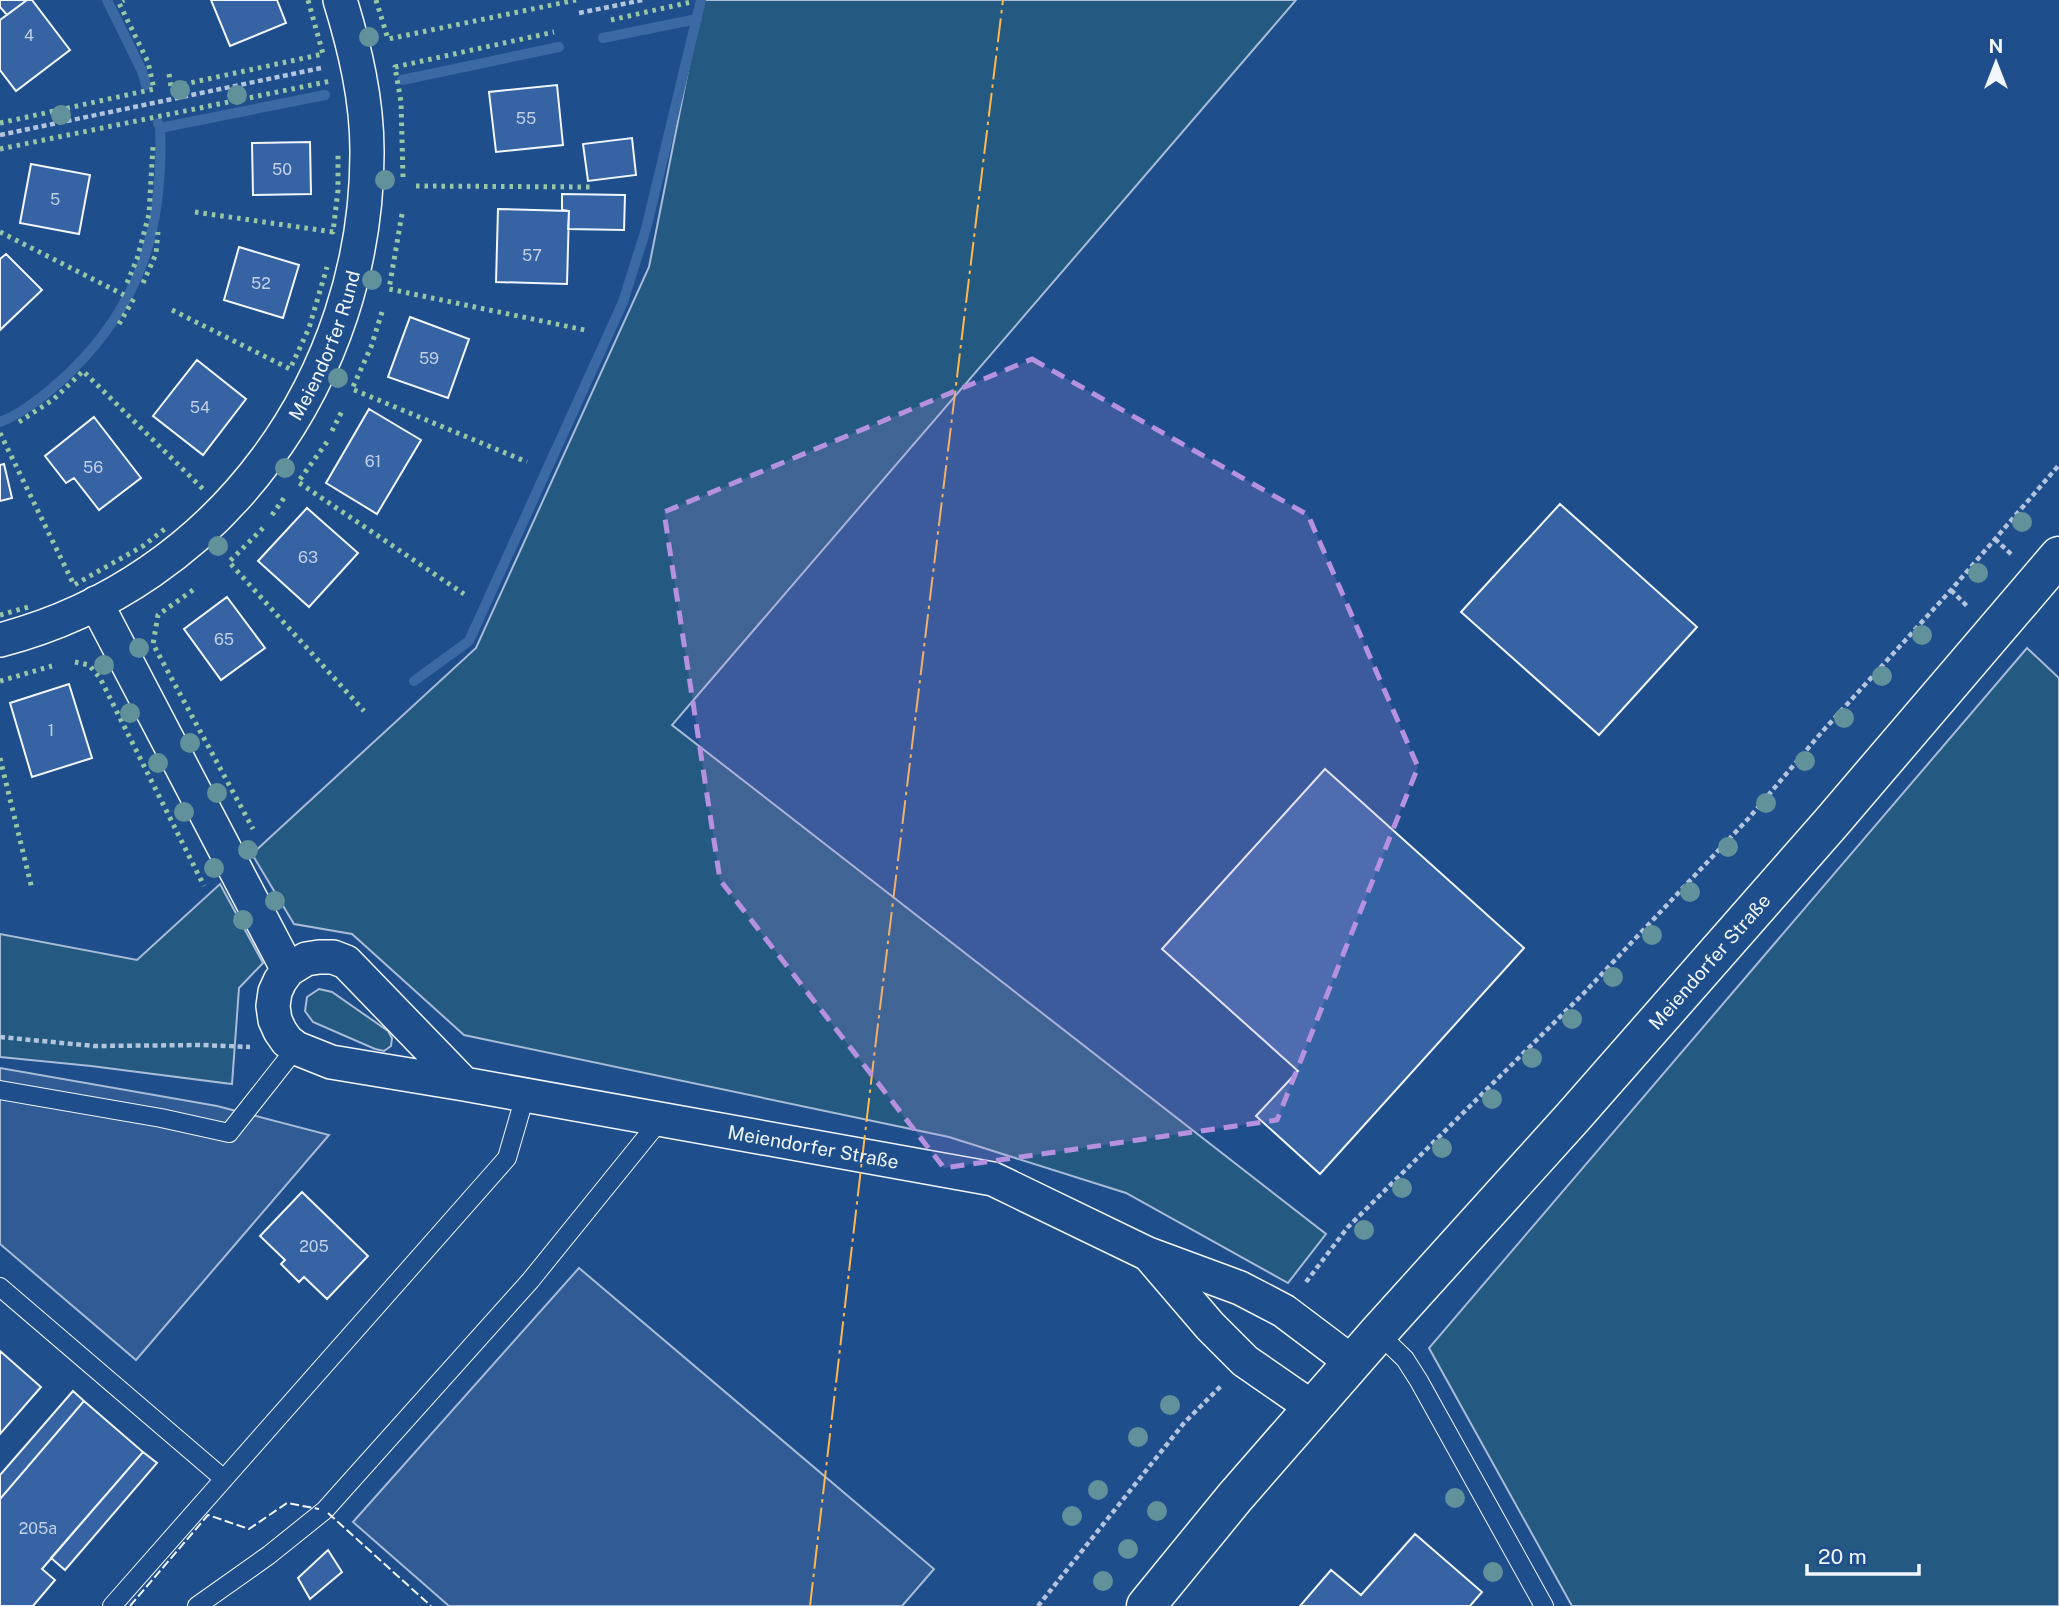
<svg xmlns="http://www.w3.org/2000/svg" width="2059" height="1606" font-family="'Public Sans',sans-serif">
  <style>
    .green { fill: #245a82; stroke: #a8bbd7; stroke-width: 2 }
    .parking { fill: #305b95; stroke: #a8bbd7; stroke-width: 2 }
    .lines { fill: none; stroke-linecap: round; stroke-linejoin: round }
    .stream { stroke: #3b69a3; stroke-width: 10 }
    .building { fill: #3563a3; stroke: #f2f6ff; stroke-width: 2 }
    .service-casing { stroke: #f2f6ff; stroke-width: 20 }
    .minor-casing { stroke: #f2f6ff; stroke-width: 36 }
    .primary-casing { stroke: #f2f6ff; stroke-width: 41 }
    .path { stroke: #b3c4dc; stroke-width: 4.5; stroke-dasharray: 5 3.5; stroke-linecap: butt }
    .service { stroke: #1f4e8c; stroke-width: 18 }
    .minor { stroke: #1f4e8c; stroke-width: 33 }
    .primary { stroke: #1f4e8c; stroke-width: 38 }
    .hedge { stroke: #97c8a6; stroke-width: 5; stroke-dasharray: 3.5 5; stroke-linecap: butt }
    .fence { stroke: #f2f6ff; stroke-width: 2; stroke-dasharray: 9 3.5; stroke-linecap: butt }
    .power { stroke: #ffb74d; stroke-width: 2; stroke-dasharray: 24 5 3.5 5; stroke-linecap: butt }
    .tree { fill: #61919a }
    .marked { fill: #b691df; fill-opacity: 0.2; stroke: #b691df; stroke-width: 5; stroke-dasharray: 14 9; stroke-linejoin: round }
    .labels { text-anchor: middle; stroke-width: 5; stroke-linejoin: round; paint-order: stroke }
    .number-label { font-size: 16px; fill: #c3d1e8 }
    .street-label { font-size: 19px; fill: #f2f6ff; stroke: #1f4e8c }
  </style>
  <rect width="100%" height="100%" fill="#1f4e8c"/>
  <path class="green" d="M702 0H1296L672 725 1326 1234 1288 1283 1126 1193 949 1137 464 1035 352 934 294 924 252 854 476 648 649 267Z
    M2027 648 2059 678V1606H1572L1429 1348Z
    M220 884 263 963 239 988 232 1084 91 1066 0 1057V934L137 960Z
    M319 989 332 992 388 1031 392 1038 391 1046 384 1051 375 1049 313 1022 305 1011 307 997Z"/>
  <path class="parking" d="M0 1068 217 1106 329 1135 136 1360 0 1244Z
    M579 1268 934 1569 902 1606H449L353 1522Z"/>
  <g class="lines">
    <path class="stream" d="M107 0 142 71 146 85
      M603 38 697 19
      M402 80 559 47
      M160 128 325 95
      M0 422C26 412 50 391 70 372 141 304 164 225 160 128L158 123
      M414 681 469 641 623 302 646 229 701 0"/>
  </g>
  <path class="building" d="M0 0H27L7 15 0 7Z
    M27 0H32L70 50 16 91 0 70V20Z
    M211 0H277L286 23 230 46Z
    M557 85 563 145 496 152 489 92Z
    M632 138 636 175 588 181 583 144Z
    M310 142 311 194 253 195 252 143Z
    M31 164 90 175 79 234 20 223Z
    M562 194 625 195 624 230 568 229 569 211 562 210Z
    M498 209 569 211 567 284 496 282Z
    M239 247 299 265 283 318 224 300Z
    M6 254 42 290 0 330V259Z
    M410 317 469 339 448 398 388 377Z
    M197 360 246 399 203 455 153 416Z
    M369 409 421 440 377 514 326 483Z
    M94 417 141 478 99 510 74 478 66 483 45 456Z
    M4 464 12 498 0 501V465Z
    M1560 504 1697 627 1599 735 1461 612Z
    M307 508 358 553 309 607 258 561Z
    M227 597 265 648 221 680 184 629Z
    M69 684 92 758 32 777 10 703Z
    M1325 769 1524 948 1320 1174 1256 1116 1298 1071 1162 949Z
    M302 1192 368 1256 327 1299 304 1277 299 1282 281 1264 285 1260 260 1236Z
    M0 1351 41 1387 0 1434Z
    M73 1391 84 1401 0 1499V1475Z
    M84 1401 143 1452 42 1569 55 1580 33 1606H0V1499Z
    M143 1452 157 1463 65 1570 51 1558Z
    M1415 1534 1482 1592 1470 1606H1300L1331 1570 1361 1595Z
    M328 1550 342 1572 310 1599 298 1578Z"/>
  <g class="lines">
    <defs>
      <path id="service" d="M0 1090 161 1118 229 1133 296 1048
        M0 1287 224 1479
        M1378 1333 1405 1359 1419 1381 1544 1606
        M112 1606 507 1158 525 1096
        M197 1606 269 1555 325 1510 530 1281 661 1119"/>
      <g id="minor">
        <path d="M96 603 288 970"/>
        <path id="s1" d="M0 640C221 583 368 376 367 151 367 99 355 49 340 0"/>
        <path id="s2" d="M464 1084 346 962 333 957H319L306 959 288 970 280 981 275 992 273 1006 275 1020 280 1031 287 1041 296 1048 331 1062 464 1084 993 1179 1148 1254 1240 1288 1284 1311 1353 1363"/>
        <path d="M1150 1256 1210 1326 1245 1361 1313 1408"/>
      </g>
      <g id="primary">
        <path id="s3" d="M1146 1606 1235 1497 1378 1333 1573 1117 1831 823 2059 556"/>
      </g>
    </defs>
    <use href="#service" class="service-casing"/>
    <use href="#minor" class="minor-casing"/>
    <use href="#primary" class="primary-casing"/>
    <path class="path" d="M579 13 643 0
      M0 135 321 68
      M1995 539 2012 555
      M1951 590 1967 606
      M0 1037 94 1046 202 1045 250 1047
      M1306 1282 1348 1227 1583 994 1748 819 1821 733 1951 590 2059 465
      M1038 1606 1184 1423 1221 1386"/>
    <use href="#service" class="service"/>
    <use href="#minor" class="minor"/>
    <use href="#primary" class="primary"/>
    <path class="hedge" d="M376 0 388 39 576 0
      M611 20 691 2
      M169 74 171 87 323 54 308 0
      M0 123 154 89 148 62 119 3 124 0
      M0 149 331 81
      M403 177 401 102 395 67 554 32
      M416 186 592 187
      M195 212 333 232 338 190V154
      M402 214 389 289 585 330
      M0 232 124 295
      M127 283 137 259 149 214 153 146
      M143 283 156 254 158 232
      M172 310 290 369 309 328 327 267
      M382 312 371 347 352 389 527 462
      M119 324 136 295
      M19 422 54 399 83 371 203 489
      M332 431 343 409
      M0 433 74 585 143 546 166 528
      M327 442 298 482 464 594
      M272 515 284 498
      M263 528 229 562 364 711
      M193 590 158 615 153 644 253 829
      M0 615 32 606
      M75 662 89 665 100 678 204 886
      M0 681 52 666
      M0 758 32 889"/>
    <path class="fence" d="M328 1513 431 1606
      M130 1606 208 1515 249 1529 287 1503 319 1509"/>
    <path class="power" d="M810 1606 874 1057 1003 0"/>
  </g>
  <g class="tree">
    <circle cx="369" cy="37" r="10"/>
    <circle cx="180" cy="90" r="10"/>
    <circle cx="237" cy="95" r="10"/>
    <circle cx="61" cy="115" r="10"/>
    <circle cx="385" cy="180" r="10"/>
    <circle cx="372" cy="280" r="10"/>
    <circle cx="338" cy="378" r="10"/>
    <circle cx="285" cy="468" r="10"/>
    <circle cx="2022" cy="522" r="10"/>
    <circle cx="218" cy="546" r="10"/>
    <circle cx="1978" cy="573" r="10"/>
    <circle cx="1922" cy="635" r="10"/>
    <circle cx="139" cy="648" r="10"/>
    <circle cx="104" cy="665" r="10"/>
    <circle cx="1882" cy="676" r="10"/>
    <circle cx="130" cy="713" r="10"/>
    <circle cx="1844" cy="718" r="10"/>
    <circle cx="190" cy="743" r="10"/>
    <circle cx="1805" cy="761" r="10"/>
    <circle cx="158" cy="763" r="10"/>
    <circle cx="217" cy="793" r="10"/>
    <circle cx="1766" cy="803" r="10"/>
    <circle cx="184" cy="812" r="10"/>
    <circle cx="1728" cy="847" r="10"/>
    <circle cx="248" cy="850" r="10"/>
    <circle cx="214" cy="868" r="10"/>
    <circle cx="1690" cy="892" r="10"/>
    <circle cx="275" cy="901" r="10"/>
    <circle cx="243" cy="920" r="10"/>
    <circle cx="1652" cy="935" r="10"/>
    <circle cx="1613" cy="977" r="10"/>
    <circle cx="1572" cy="1019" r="10"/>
    <circle cx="1532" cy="1058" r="10"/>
    <circle cx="1492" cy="1099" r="10"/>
    <circle cx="1442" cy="1148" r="10"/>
    <circle cx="1402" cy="1188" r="10"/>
    <circle cx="1364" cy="1230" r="10"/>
    <circle cx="1170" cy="1405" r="10"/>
    <circle cx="1138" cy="1437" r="10"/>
    <circle cx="1098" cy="1490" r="10"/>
    <circle cx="1455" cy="1498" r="10"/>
    <circle cx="1157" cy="1511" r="10"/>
    <circle cx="1072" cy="1516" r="10"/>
    <circle cx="1128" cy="1549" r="10"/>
    <circle cx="1493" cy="1572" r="10"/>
    <circle cx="1103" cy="1581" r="10"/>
  </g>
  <path class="marked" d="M1032 359 1308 515 1418 767 1277 1120 944 1168 720 880 664 512Z"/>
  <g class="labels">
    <g class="number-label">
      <text x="29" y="41">4</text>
      <text x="526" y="124">55</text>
      <text x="282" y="175">50</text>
      <text x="55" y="205">5</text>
      <text x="532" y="261">57</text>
      <text x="261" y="289">52</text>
      <text x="429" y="364">59</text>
      <text x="200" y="413">54</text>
      <text x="373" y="467">61</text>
      <text x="93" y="473">56</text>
      <text x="308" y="563">63</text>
      <text x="224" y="645">65</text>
      <text x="51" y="736">1</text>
      <text x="314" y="1252">205</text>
      <text x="38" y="1534">205a</text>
    </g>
    <g class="street-label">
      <text dy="7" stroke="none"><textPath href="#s1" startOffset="457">Meiendorfer Rund</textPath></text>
      <text dy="7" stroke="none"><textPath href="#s3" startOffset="856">Meiendorfer Straße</textPath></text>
      <text dy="7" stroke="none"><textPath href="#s2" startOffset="849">Meiendorfer Straße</textPath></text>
    </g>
  </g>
  <g transform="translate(1996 63)" stroke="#1f4e8c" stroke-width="5" paint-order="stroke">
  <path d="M0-5L12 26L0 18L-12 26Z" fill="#f2f6ff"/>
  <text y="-10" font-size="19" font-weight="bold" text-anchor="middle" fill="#f2f6ff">N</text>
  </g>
  <path d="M1807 1564v10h112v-10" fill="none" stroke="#f2f6ff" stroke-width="3.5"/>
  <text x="1818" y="1564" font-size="21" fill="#f2f6ff" stroke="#1f4e8c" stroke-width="5" paint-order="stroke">20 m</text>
</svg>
